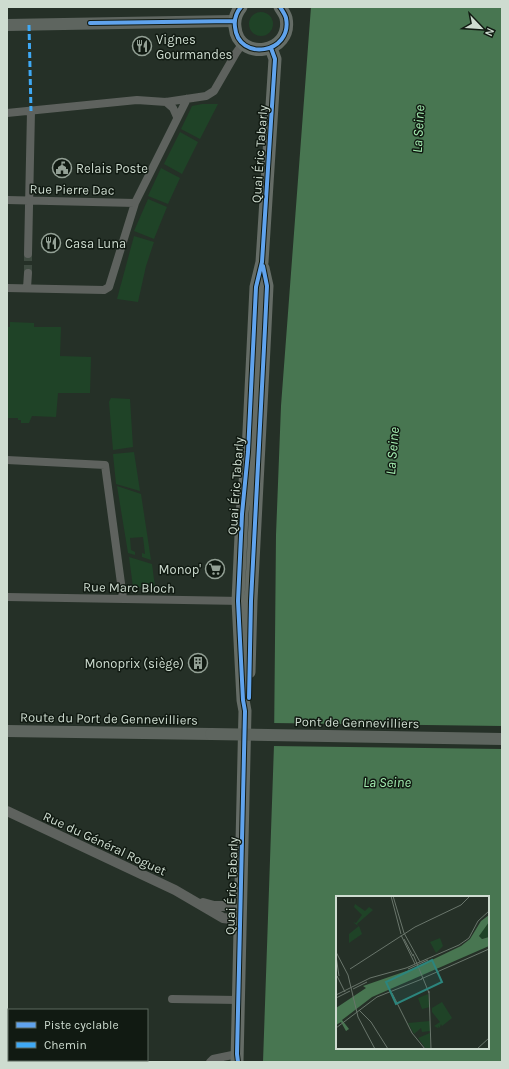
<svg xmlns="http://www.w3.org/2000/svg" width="509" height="1069" font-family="Karla,sans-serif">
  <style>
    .green { fill: #1f4327 }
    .water { fill: #487651; fill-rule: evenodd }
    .pier { fill: #253027 }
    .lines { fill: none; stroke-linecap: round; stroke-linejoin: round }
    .minor-tunnel { stroke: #3e4a40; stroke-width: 8; stroke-dasharray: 8 4; stroke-linecap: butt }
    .minor { stroke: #5e625e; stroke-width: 8 }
    .tertiary { stroke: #5e625e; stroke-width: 10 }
    .secondary { stroke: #5e655f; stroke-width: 12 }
    .primary { stroke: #656c66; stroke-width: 13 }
    .secondary-bridge { stroke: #5e655f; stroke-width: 12 }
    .quiet { stroke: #3fa9f5; stroke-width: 3; stroke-dasharray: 6 3; stroke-linecap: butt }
    .cycleway-casing { stroke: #111a12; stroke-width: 6 }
    .cycleway { stroke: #60a3ed; stroke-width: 4 }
    .labels { text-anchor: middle; stroke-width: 3; stroke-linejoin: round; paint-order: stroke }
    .poi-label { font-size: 13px; fill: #cedcd0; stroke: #111a12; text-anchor: start }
    .street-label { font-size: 13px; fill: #cedcd0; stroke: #111a12 }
    .water-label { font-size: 14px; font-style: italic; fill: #a4eeb1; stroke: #111a12 }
    .inset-road { fill: none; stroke: #69756b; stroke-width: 1 }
    .view { fill: #2c857d; fill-opacity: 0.15; stroke: #2c857d; stroke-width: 2 }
    .inset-edge { fill: none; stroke: #cedcd0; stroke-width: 2 }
  </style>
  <rect width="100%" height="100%" fill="#253027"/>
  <path class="green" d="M249 24a12 12 0 1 1 24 0a12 12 0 1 1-24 0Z
    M202 104H218L200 139 181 129 192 106Z
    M180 132 198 142 182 174 164 164Z
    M161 168 180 178 168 204 148 196Z
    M148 199 167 207 154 239 134 231Z
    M134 236 154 242 146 266 138 302 117 299Z
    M10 322 34 323V327H61L60 356 91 357 90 393H58L56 417 32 416 29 423H21V420H18V418H7V327H10Z
    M111 398 130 399 133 447 113 450 109 402Z
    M134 452 140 491 116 484 113 454Z
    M117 486 141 494 151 560 142 557V553L145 554 143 537 130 538 131 550 135 552V555L128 553Z
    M129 557 152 564 155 587H133Z"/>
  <path class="water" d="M311 7H502V1062H263L274 745 276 535 281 406ZM337 897H488V1048H337Z"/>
  <path class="pier" d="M272 723 502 726V749L272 746Z"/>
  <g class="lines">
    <path class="minor-tunnel" d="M28 273V254"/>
    <path class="minor" d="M166 102 173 108 177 117
      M7 113 137 100 166 102 206 96 214 91 236 53 243 43
      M7 200 135 203
      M28 254 31 111
      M7 288 104 290 109 287 135 203 187 99
      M27 288 28 273
      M7 460 105 465 123 598
      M7 597 242 601
      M172 999 238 1000
      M210 1062 213 1059 237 1054"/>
    <path class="tertiary" d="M7 811 175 890 223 918 240 920
      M203 903 214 906H240"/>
    <path class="secondary" d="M7 25 234 21
      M7 731 211 734"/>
    <path class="primary" d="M241 7C236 13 234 20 235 27 238 62 293 54 286 18 285 14 282 10 280 7
      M249 672 251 601 265 328 267 286 263 268
      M237 1062 245 711 243 700 238 601 242 514 248 452 256 287 262 262 275 59 271 48"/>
    <path class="secondary-bridge" d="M211 734 502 739"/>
    <path class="quiet" d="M29 25 31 111"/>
    <defs>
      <path id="cycleway" d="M241 7C236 13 234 20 235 27 238 62 293 54 286 18 285 14 282 10 280 7
        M90 23 234 21
        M249 698 251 601 265 328 267 286 263 266
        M238 1062 237 1054 245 711 243 700 238 601 242 514 248 452 256 287 262 262 275 59 271 48"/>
    </defs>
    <use href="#cycleway" class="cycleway-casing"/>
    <use href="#cycleway" class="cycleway"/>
  </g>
  <defs>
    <symbol id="restaurant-ring" viewBox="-11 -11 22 22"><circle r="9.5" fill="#111a12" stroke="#93a095" stroke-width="1.5"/><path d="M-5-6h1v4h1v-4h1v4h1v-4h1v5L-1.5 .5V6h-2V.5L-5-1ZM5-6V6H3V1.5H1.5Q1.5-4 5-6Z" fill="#93a095"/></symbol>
    <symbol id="civic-ring" viewBox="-11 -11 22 22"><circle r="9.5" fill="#111a12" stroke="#93a095" stroke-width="1.5"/><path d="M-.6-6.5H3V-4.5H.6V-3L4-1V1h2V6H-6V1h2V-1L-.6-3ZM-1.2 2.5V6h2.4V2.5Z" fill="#93a095"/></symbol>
    <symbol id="supermarket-ring" viewBox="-11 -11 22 22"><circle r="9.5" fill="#111a12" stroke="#93a095" stroke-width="1.5"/><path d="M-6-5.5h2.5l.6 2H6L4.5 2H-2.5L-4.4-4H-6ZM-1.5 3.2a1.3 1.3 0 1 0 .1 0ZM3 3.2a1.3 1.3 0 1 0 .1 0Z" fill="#93a095"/></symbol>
    <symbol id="building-ring" viewBox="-11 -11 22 22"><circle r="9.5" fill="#111a12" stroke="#93a095" stroke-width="1.5"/><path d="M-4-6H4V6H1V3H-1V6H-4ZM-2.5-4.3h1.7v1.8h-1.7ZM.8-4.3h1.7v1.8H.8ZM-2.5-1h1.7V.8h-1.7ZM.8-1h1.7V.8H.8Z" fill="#93a095"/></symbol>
  </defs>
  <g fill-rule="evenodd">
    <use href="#restaurant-ring" x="131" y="35" width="22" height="22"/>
    <use href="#civic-ring" x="51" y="157" width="22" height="22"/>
    <use href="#restaurant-ring" x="40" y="232" width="22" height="22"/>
    <use href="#supermarket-ring" x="204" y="558" width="22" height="22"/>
    <use href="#building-ring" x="187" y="652" width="22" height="22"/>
  </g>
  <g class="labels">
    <g class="poi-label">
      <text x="156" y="44">Vignes<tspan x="156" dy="15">Gourmandes</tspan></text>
      <text x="76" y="173">Relais Poste</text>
      <text x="65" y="248">Casa Luna</text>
      <text x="201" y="574" text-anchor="end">Monop'</text>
      <text x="184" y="668" text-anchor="end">Monoprix (siège)</text>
    </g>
    <g class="street-label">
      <text transform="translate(259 154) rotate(-86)" y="5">Quai Éric Tabarly</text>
      <text transform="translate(72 189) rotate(1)" y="5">Rue Pierre Dac</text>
      <text transform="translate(235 486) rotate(-86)" y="5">Quai Éric Tabarly</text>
      <text transform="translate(129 587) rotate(1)" y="5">Rue Marc Bloch</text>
      <text transform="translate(109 718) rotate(1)" y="5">Route du Port de Gennevilliers</text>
      <text transform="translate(357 722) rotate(1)" y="5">Pont de Gennevilliers</text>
      <text transform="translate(105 843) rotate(25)" y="5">Rue du Général Roguet</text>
      <text transform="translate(231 886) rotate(-88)" y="5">Quai Éric Tabarly</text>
    </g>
    <g class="water-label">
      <text transform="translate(418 129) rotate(-87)" y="5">La Seine</text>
      <text transform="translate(392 451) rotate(-85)" y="5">La Seine</text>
      <text x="387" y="787">La Seine</text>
    </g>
  </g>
  <g transform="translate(336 896)">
    <rect width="153" height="153" fill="#253027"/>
    <path d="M19 8 29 15 33 11 37 14 21 28 22 30 17 26 20 27 26 19 18 11ZM153 26V41L145 43 143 38ZM23 30 26 38 13 47V38ZM104 42 107 50 100 57 94 46ZM92 98 94 111 86 113 82 102ZM106 106 116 122 106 130 105 128 104 131 101 133 103 131 102 130V132L98 130 104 126 96 116V112ZM94 125V135L86 136 85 132 78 138 72 127ZM94 137V153H90L82 142Z" fill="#1f4327"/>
    <path d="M153 19V26L143 40 146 43 153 41V50L36 101 6 124 13 133 10 135 5 126 0 129V112L30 92 27 90 79 72 125 50 134 43 145 25Z" fill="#487651"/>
    <path class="inset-road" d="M55 0 65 38M57 0 68 37 84 66M65 39 79 68M68 43 77 60M0 56 12 79 22 121 39 153M77 58 93 97M0 60 3 80M14 73 79 31 125 9 134 0M72 73 92 64M1 80 9 96M85 83 153 53M17 93 31 86M93 95 95 153M56 97 76 137 89 153M0 99 34 82 70 72 123 49 133 42 142 25 153 15M0 102 14 95M23 114 35 126 52 153M0 132 41 101 86 83M141 153 153 142"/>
    <path class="view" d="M96 64 106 86 60 108 50 86Z"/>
    <rect width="153" height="153" class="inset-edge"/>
  </g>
  <rect width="509" height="1069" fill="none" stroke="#cedcd0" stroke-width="16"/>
  <rect x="8" y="1009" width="140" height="52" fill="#111a12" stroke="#5d685e"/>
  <rect x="16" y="1022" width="20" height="6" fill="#60a3ed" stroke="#5d685e"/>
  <text x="44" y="1029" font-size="12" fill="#cedcd0">Piste cyclable</text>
  <rect x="16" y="1042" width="20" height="6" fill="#3fa9f5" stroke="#5d685e"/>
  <text x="44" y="1049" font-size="12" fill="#cedcd0">Chemin</text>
  <g transform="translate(481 28) rotate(115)" stroke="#111a12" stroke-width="3" paint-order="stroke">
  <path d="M0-3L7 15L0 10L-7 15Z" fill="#cedcd0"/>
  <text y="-6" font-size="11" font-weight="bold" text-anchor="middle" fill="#cedcd0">N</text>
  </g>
</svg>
